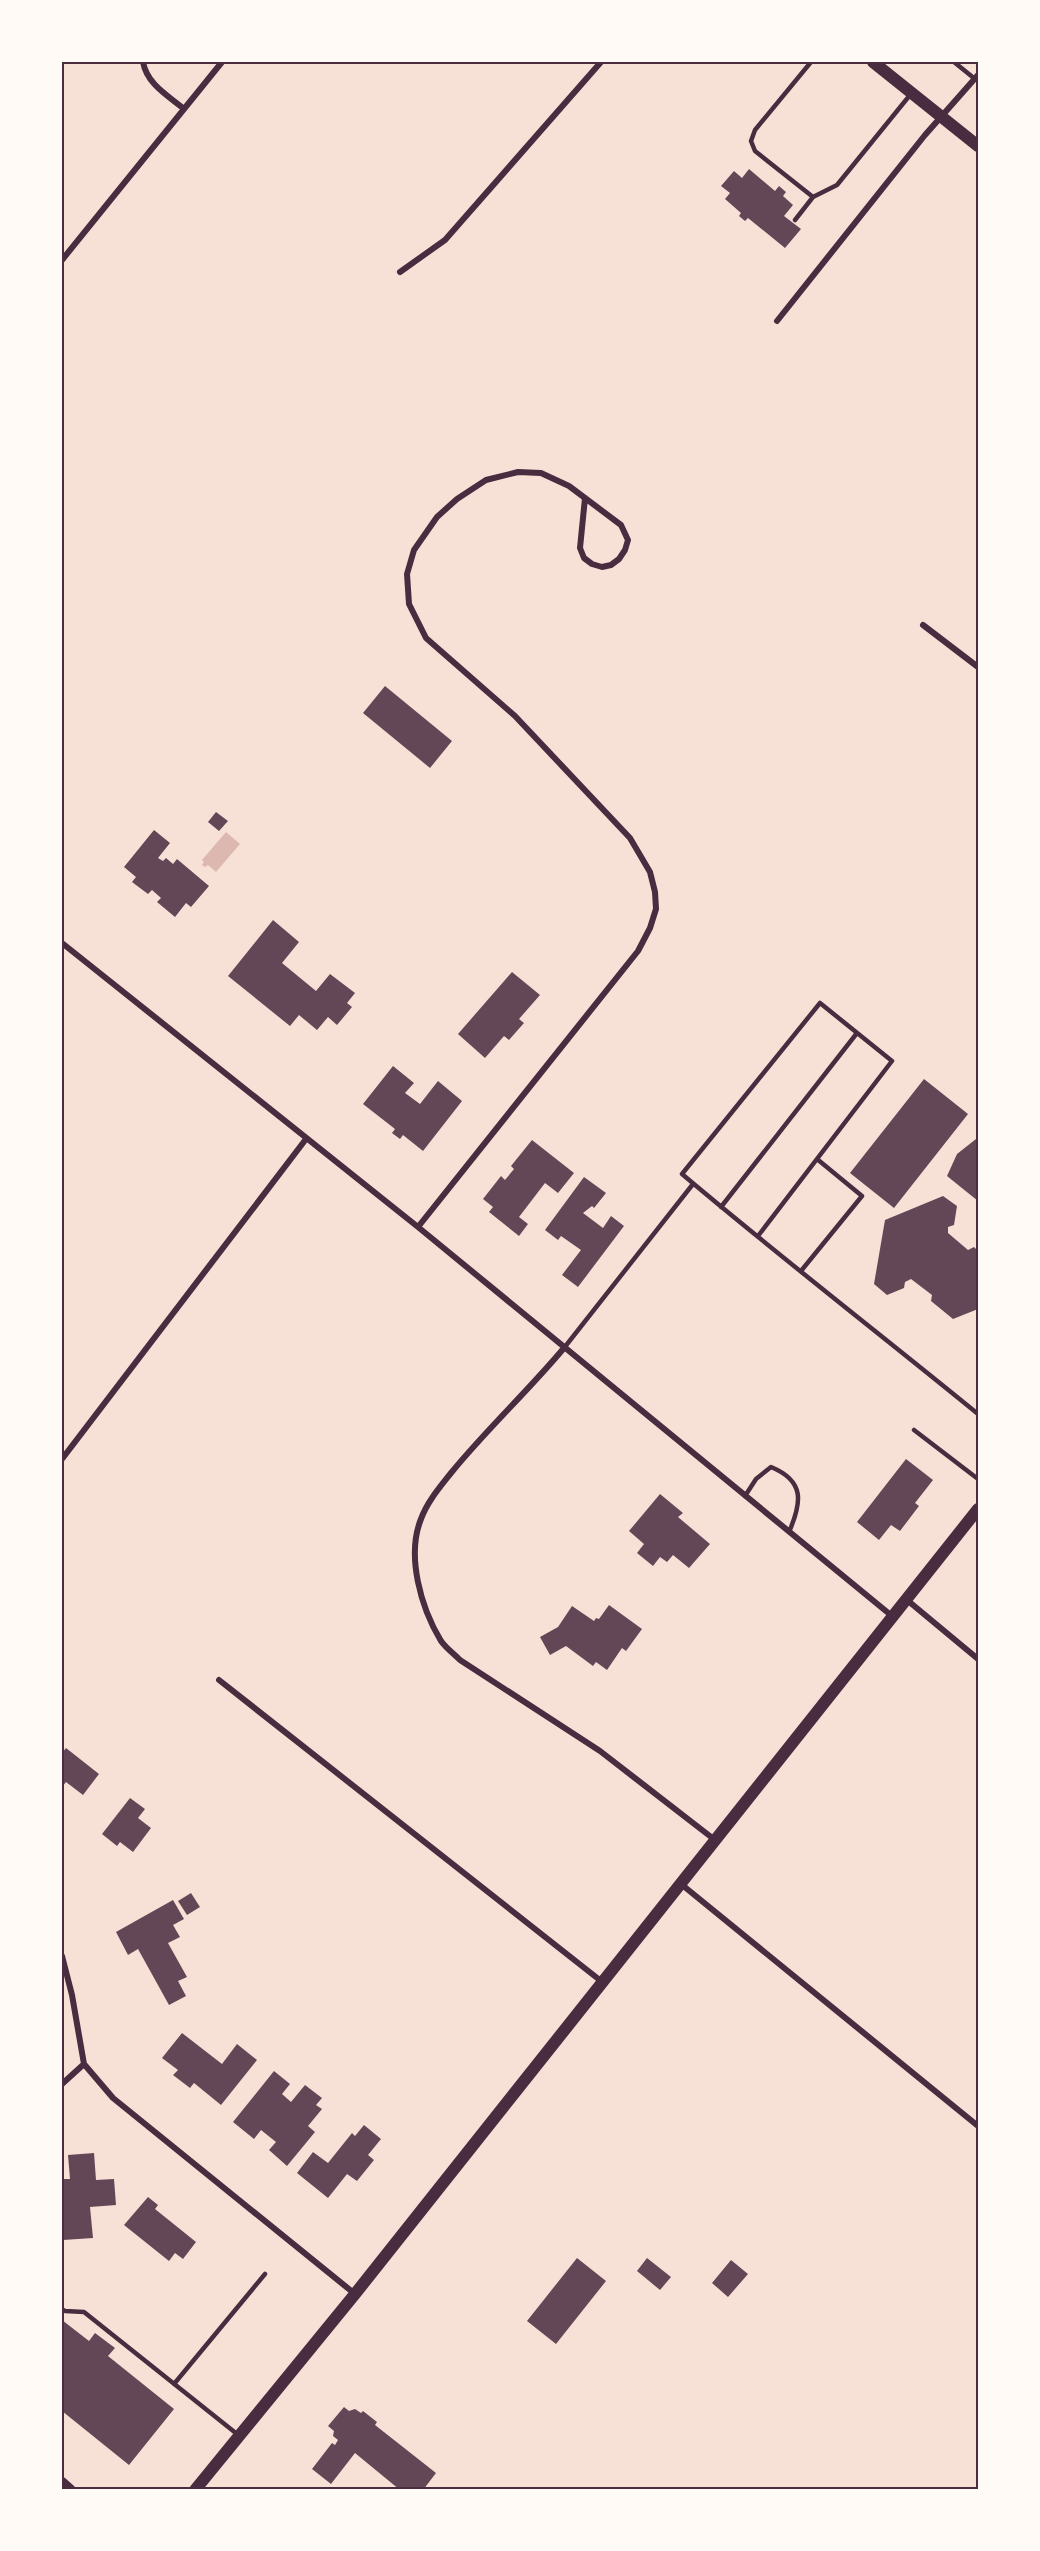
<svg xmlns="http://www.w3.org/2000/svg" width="1040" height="2551" font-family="'Roboto Condensed',sans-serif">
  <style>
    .water { fill: #dcb8b0 }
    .building { fill: #644757 }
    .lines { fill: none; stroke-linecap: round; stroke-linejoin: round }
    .service { stroke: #4a2c40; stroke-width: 4.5 }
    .minor { stroke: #4a2c40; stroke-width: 6 }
    .tertiary { stroke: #4a2c40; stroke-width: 10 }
    .secondary { stroke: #4a2c40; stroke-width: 12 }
    .neatline { fill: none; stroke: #4a2c40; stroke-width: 2 }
  </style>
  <rect width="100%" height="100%" fill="#f7e1d7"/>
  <path class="water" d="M226 832 240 844 216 872 208 865 205 867 202 865 204 862 202 860Z"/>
  <path class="building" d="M749 169 775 191 779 186 786 192 783 196 793 205 784 216 801 229 785 248 748 218 745 221 739 216 741 213 725 199 730 193 721 186 734 171 742 178Z
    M385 686 452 741 430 768 363 713Z
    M216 812 228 821 219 831 208 822Z
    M154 830 170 843 158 858 163 861 166 858 173 864 177 859 209 886 191 907 186 903 175 917 157 902 161 898 152 890 148 894 132 882 136 877 124 867Z
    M273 920 299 942 282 963 316 991 330 974 355 993 347 1003 352 1007 337 1025 328 1017 317 1030 299 1015 290 1026 228 976Z
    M512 972 540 995 519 1019 524 1023 509 1040 504 1036 485 1058 458 1034Z
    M393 1066 414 1083 405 1093 420 1104 438 1081 462 1101 423 1151 403 1135 400 1139 392 1133 395 1129 363 1104Z
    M924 1079 968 1114 894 1208 850 1173Z
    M976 1139 978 1141V1201L947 1176 957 1154Z
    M532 1140 574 1173 558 1193 545 1183 519 1217 528 1224 519 1236 489 1212 493 1207 483 1199 501 1176 505 1180 514 1169 511 1166Z
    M584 1177 606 1193 594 1208 592 1206 583 1213 603 1228 611 1216 624 1226 578 1287 562 1275 581 1250 561 1236 558 1240 545 1230Z
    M943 1196 957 1206 954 1225 948 1227V1233L968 1250 974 1247 978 1251V1309L953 1319 931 1301 932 1295 911 1279 905 1282 904 1288 887 1295 874 1284 885 1220Z
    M906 1459 933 1480 915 1503 919 1506 900 1531 891 1525 879 1540 857 1522Z
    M660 1494 683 1513 678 1517 710 1544 689 1568 673 1555 667 1562 660 1557 653 1566 637 1553 644 1544 629 1531Z
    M609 1605 642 1629 626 1651 622 1648 607 1670 596 1662 593 1666 566 1646 550 1655 540 1637 558 1627 572 1606 594 1621 596 1618 599 1619Z
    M66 1748 99 1774 83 1795 66 1782 62 1787V1753Z
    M130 1798 145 1809 138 1818 151 1828 133 1852 120 1842 117 1846 102 1834Z
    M191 1893 200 1907 187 1915 178 1901Z
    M173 1900 184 1919 173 1925 180 1937 168 1943 187 1977 178 1981 186 1996 169 2005 138 1949 128 1955 116 1932Z
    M182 2033 222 2064 237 2044 257 2060 221 2105 194 2083 190 2088 173 2075 178 2070 162 2058Z
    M274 2071 290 2084 282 2094 291 2102 305 2085 322 2098 316 2105 322 2109 308 2126 315 2132 287 2166 269 2150 276 2142 261 2130 254 2139 233 2122Z
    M364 2125 381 2139 368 2155 374 2160 357 2181 347 2174 328 2198 297 2173 313 2152 328 2163 352 2133 355 2136Z
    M94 2153 96 2180 114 2179 116 2205 90 2207 93 2238 63 2240 62 2179H70L68 2155Z
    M148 2197 158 2205 155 2209 196 2242 183 2259 175 2253 169 2261 124 2225Z
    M577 2258 606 2281 556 2344 527 2321Z
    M647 2258 671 2277 660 2290 637 2271Z
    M731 2260 748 2274 728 2297 712 2283Z
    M62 2320 89 2341 95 2333 115 2348 108 2356 174 2409 129 2465 62 2411Z
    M344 2407 349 2411 355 2409 361 2413 363 2411 377 2422 375 2425 436 2473 423 2490H400L355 2453 331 2484 312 2469 332 2443 335 2445 338 2440 333 2436 334 2431 328 2426Z"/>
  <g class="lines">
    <path class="service" d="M811 62 755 130 751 141 755 151 813 197
      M954 62 975 79
      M795 220 813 197 837 185 910 95
      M721 1207 857 1033
      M758 1236 892 1061 820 1003 682 1174C779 1256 880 1334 978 1414
      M801 1271 862 1196 817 1159
      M564 1348 693 1184
      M914 1430 978 1479
      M745 1496 756 1479 771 1467C805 1481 802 1502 789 1532
      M62 2309 65 2311 84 2312 237 2434
      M174 2384 265 2274"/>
    <path class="minor" d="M143 62C147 84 167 95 184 109
      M62 260 222 62
      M400 272 445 240 601 62
      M777 321 925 135 978 75
      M923 625 978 667
      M62 943 418 1227 892 1616
      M418 1227 638 951 650 928 656 909 655 892 650 872 630 838 515 716 426 638 409 604 407 574 414 550 437 517 457 499 486 480 518 472 541 473 569 486 621 525 628 540 625 550 619 559 611 565 602 567 592 564 584 558 580 548 585 498
      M564 1348C528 1391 486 1430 451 1473 440 1487 427 1502 421 1519 406 1556 421 1608 441 1641 446 1648 454 1654 460 1660L600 1751 715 1840
      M62 1459 306 1139
      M907 1600 978 1659
      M219 1680 601 1981
      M681 1884 978 2126
      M62 1956 72 1995 84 2064 113 2098 355 2294
      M62 2084 84 2064"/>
    <path class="tertiary" d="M62 2482 71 2490"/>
    <path class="secondary" d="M873 62 978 146
      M195 2490 355 2294 978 1509"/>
  </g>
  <rect width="1040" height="2551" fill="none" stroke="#fffaf5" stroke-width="126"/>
  <rect x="63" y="63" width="914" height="2425" class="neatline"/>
</svg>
